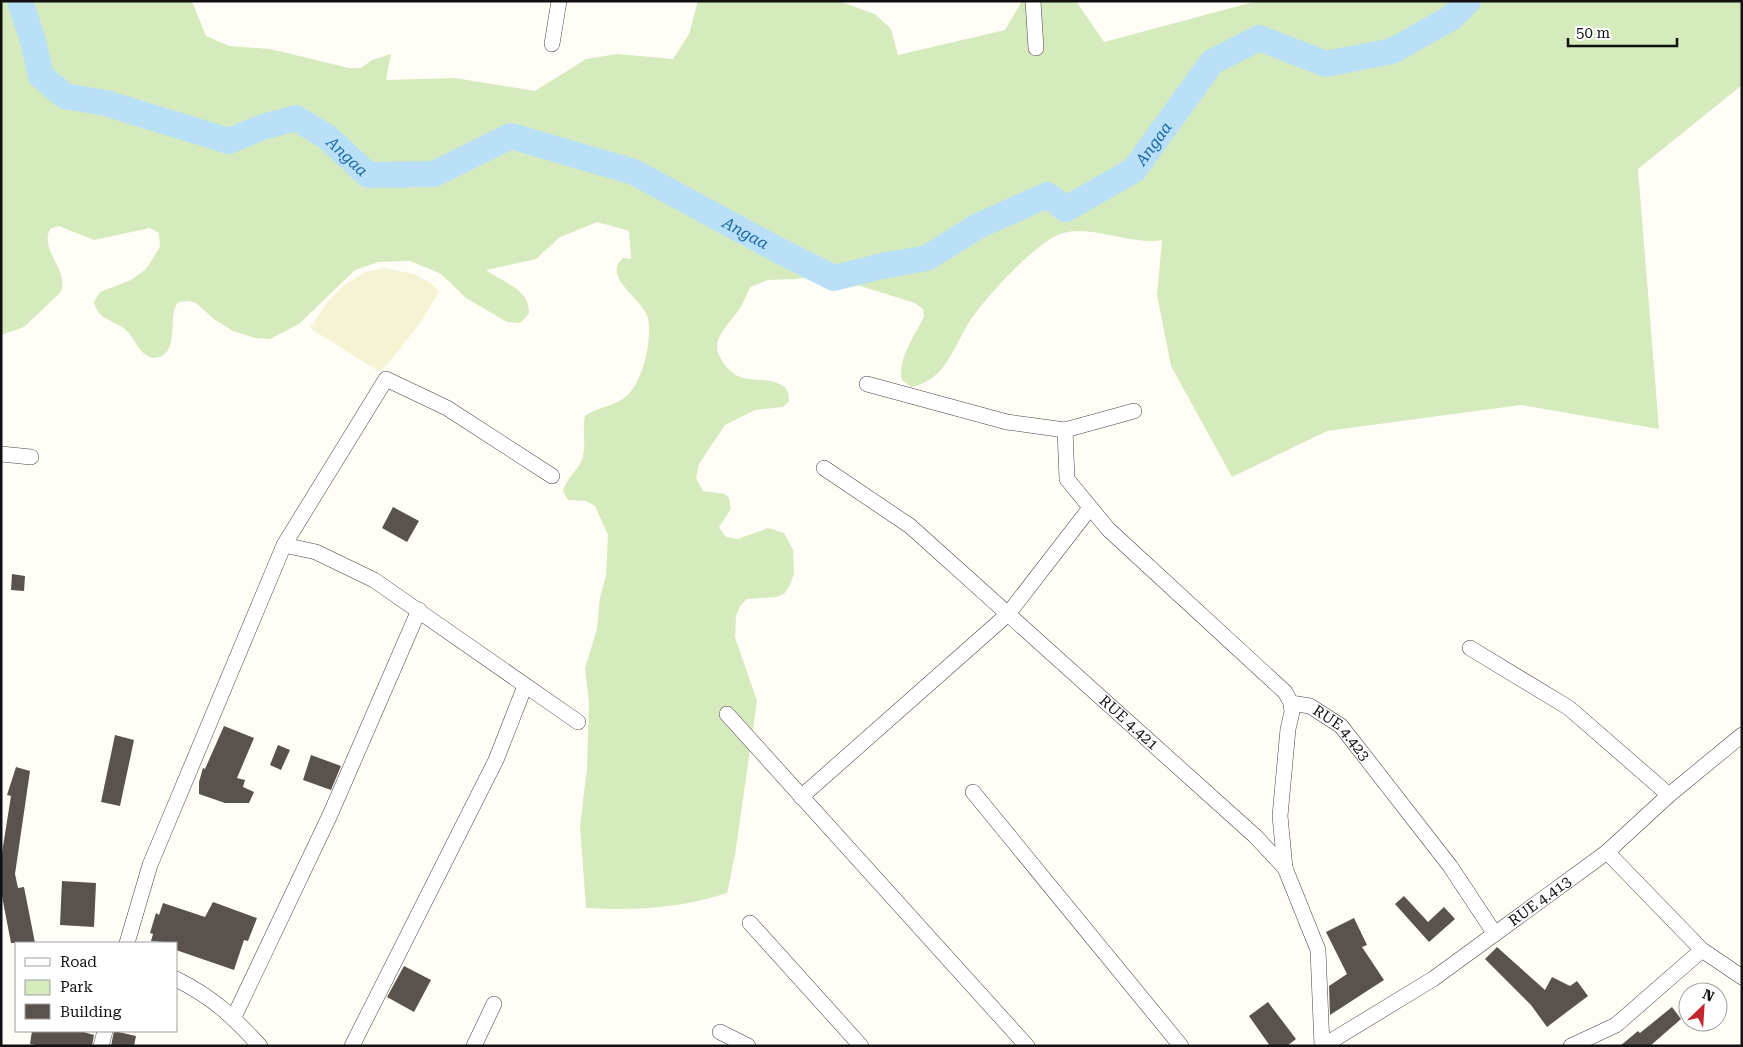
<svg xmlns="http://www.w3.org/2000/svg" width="1743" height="1047" font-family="'Roboto Serif',serif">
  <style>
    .farmland { fill: #f6f3d4 }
    .green { fill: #d5ebbd }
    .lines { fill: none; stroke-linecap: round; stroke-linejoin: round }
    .river { stroke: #b9e0f7; stroke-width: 26 }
    .building { fill: #5a524d }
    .minor-casing { stroke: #444; stroke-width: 16 }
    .minor { stroke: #fff; stroke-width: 15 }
    .labels { text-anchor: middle; stroke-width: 5; stroke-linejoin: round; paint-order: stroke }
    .street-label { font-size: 15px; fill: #111; stroke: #fff }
    .water-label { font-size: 16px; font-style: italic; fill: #1768a6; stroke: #fff }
  </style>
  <rect width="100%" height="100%" fill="#fffdf5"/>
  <path class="farmland" d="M384 268 414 274 432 284 439 292 418 326 386 366 378 371 310 328 328 301 344 285 366 272Z"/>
  <path class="green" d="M1 1H192L206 36 229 46 270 49 349 68H361L372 60 391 54 386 80 455 78 535 91 586 59 617 54 673 59 689 34 698 1H839L875 14 891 29 898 55 1005 30 1022 1H1076L1104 42 1257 1H1742V85L1638 169 1659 429 1521 405 1327 431 1232 477 1171 366 1157 295 1162 240C1130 246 1090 223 1060 234 1036 243 990 293 974 315 955 340 948 381 911 387L902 380C897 358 916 335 924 316L923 309 915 303 822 274 797 279 768 280 750 287C747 294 744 301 740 308 732 321 711 338 719 355 723 364 730 373 740 377 755 383 791 374 789 402L783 407 755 410 725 425 699 464 696 478 703 491 725 494 729 498 731 509 719 527 726 537 738 539 768 528 784 533 793 550 794 574 790 585 784 594 776 597 747 599 740 606 736 616 735 637 757 701 735 855 727 893C681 908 634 911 586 908L580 826 587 768 589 703 585 668 597 629 600 597 606 576 608 535 595 506 586 501 568 500 563 491C566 478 580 469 583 456 586 444 582 429 585 416 600 405 619 407 631 391 644 375 652 339 648 318 643 299 601 277 623 258L631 259 629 231 597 222 560 237 536 259 486 270C503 283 530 288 529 314L520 323 507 322 466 298 441 274 410 261 378 262 355 270 299 324 270 339 255 338 233 331 215 320 196 303 188 301 179 302C165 312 184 358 152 358 140 354 136 342 128 332 117 320 97 321 94 302L100 292 131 280 146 269 160 247 159 233 150 228 94 240 59 226 50 229C39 252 71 270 60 293L24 327 1 335Z"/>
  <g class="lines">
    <path class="river" id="s1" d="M20 1 33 41 41 76 65 96 105 103 229 141 263 127 296 118 327 137 368 175 434 174 511 136 634 172 778 250 834 278 882 266 927 258 978 226 1047 195 1066 209 1134 170 1212 62 1259 38 1326 64 1392 51 1451 18 1468 1"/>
  </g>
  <path class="building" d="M393 507 419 521 407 542 382 528Z
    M12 574 25 576 24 591 11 590Z
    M224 726 254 738 237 778 245 780 243 787 254 792 249 803H225L199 794V782L203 768 205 769Z
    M115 735 134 740 120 806 101 802Z
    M278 745 290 750 281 770 270 765Z
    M311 755 341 766 331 790 303 780Z
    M16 767 30 771 15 874 18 888 24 887 35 943H11L1 891V859L11 796 7 795Z
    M62 881 96 883 94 927 60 925Z
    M1404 896 1428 922 1444 907 1455 919 1429 942 1395 904Z
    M213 902 257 918 248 941 244 940 234 970 176 950V943L151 941 153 934 150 933 156 913 159 915 163 903 205 917Z
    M1354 918 1367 945 1362 947 1384 980 1330 1015 1329 986 1347 974 1326 932Z
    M1497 947 1545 990 1552 977 1570 986 1577 981 1588 996 1547 1027 1531 1005 1485 959Z
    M404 966 431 980 414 1012 387 997Z
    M1268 1002 1296 1039 1287 1046H1270L1249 1016Z
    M1672 1007 1681 1019 1650 1046H1620L1638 1031 1640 1033Z
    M32 1031H80L94 1035 92 1046H41L30 1044Z
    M114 1031 136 1036 134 1046H111Z"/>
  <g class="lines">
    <defs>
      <g id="minor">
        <path d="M1033 1 1036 48"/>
        <path d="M552 44 559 1"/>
        <path d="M867 384 1007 422 1065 430 1134 411"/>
        <path id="s2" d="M1065 430 1067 479 1108 529 1285 692 1291 703 1310 706 1341 726 1450 866 1495 934"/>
        <path d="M1 454 31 457"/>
        <path id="s3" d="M824 468 910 526 1255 836 1285 868 1318 950 1322 1046"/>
        <path d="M284 545 316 552 374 580 578 722"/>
        <path d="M1470 648 1569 708 1669 795"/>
        <path d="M727 714 1027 1046"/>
        <path d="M973 792 1181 1046"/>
        <path d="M801 797 1008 614 1090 508"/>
        <path d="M1607 852 1702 950 1742 977"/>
        <path d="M1285 868 1280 816 1288 729 1292 712 1291 703"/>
        <path d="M750 923 861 1046"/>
        <path d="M127 943 150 865 284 545 386 379 447 408 552 476"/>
        <path d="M176 979C214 998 232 1016 260 1046"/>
        <path d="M234 1017 330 815 419 610"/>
        <path d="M720 1032 748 1046"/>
        <path d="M101 1046 105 1031"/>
        <path d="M352 1046 496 760 525 686"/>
        <path d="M474 1046 494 1004"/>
        <path id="s4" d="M1323 1046 1433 979 1518 917 1607 852 1669 795 1742 735"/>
        <path d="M1571 1046 1616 1025 1702 950"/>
      </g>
    </defs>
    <use href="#minor" class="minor-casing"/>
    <use href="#minor" class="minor"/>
  </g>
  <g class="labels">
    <g class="street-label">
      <text dy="5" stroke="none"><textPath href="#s3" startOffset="398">RUE 4.421</textPath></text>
      <text dy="5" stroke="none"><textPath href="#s2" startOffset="428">RUE 4.423</textPath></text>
      <text dy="5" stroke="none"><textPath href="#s4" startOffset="261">RUE 4.413</textPath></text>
    </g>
    <g class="water-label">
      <text dy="6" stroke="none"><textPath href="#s1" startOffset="1315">Angaa</textPath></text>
      <text dy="6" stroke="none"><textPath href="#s1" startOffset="415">Angaa</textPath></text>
      <text dy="6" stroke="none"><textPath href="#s1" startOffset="850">Angaa</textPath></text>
    </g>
  </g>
  <rect width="1743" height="1047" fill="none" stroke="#111111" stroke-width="5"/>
  <rect x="15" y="942" width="162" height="90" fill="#ffffff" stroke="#a0a0a0"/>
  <rect x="25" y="958" width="25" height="8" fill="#ffffff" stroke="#a0a0a0"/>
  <text x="60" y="967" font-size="15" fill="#111111">Road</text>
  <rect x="25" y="980" width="25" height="15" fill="#d5ebbd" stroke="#a0a0a0"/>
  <text x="60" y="992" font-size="15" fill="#111111">Park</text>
  <rect x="25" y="1004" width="25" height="15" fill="#5a524d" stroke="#a0a0a0"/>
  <text x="60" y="1017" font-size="15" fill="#111111">Building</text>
  <g transform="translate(1703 1007) rotate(25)"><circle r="24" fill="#ffffff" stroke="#a0a0a0"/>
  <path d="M0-4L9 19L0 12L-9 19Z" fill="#c4262e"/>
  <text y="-8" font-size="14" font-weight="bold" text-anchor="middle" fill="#111111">N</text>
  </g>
  <path d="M1568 38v8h109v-8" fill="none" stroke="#111111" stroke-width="2.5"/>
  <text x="1576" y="38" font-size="15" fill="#111111" stroke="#ffffff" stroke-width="4" paint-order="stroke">50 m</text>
</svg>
